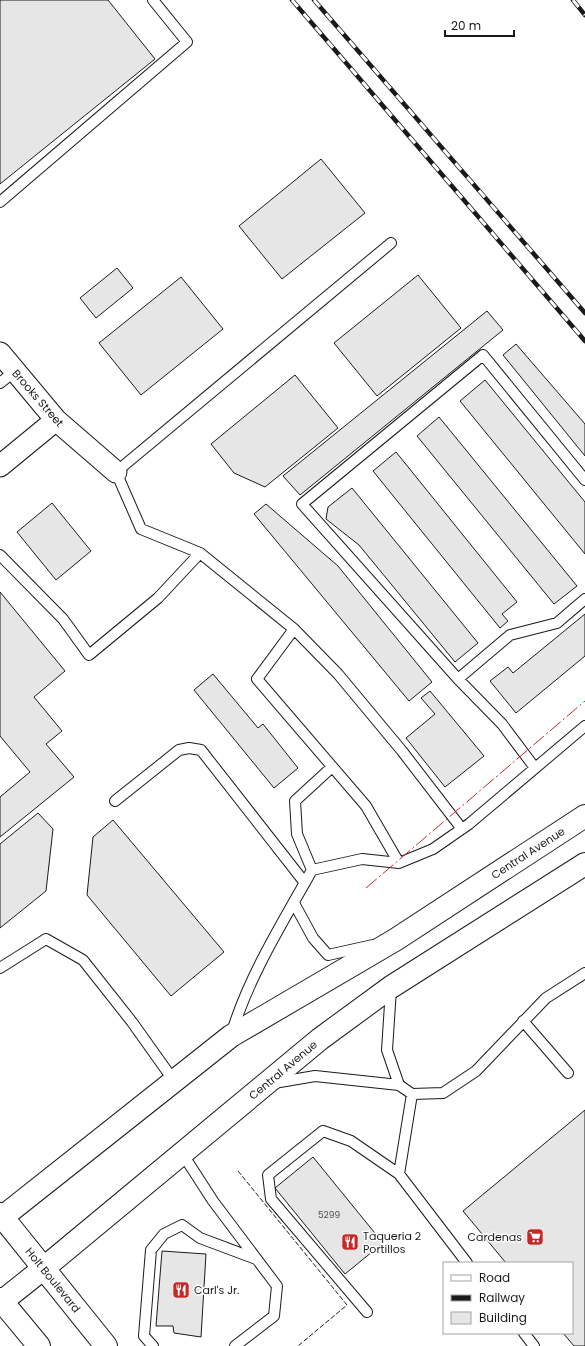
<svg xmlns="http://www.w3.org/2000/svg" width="585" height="1346" font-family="Poppins,sans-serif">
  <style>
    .building { fill: #e6e6e6; stroke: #1a1a1a }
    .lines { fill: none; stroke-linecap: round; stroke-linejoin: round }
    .service-casing { stroke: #1a1a1a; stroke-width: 12 }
    .minor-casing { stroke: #1a1a1a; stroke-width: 23 }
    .primary-casing { stroke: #1a1a1a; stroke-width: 24 }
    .service { stroke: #fff; stroke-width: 10 }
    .minor { stroke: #fff; stroke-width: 21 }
    .primary { stroke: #fff; stroke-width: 22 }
    .rail-casing { stroke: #1a1a1a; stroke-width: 4.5 }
    .rail { stroke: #fff; stroke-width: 3; stroke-dasharray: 9; stroke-linecap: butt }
    .fence { stroke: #1a1a1a; stroke-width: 1; stroke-dasharray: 5 2; stroke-linecap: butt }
    .power { stroke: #c62828; stroke-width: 1; stroke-dasharray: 14 3 2 3; stroke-linecap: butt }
    .labels { text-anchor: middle; stroke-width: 3; stroke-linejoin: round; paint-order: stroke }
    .number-label { font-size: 9px; fill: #4d4d4d }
    .street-label { font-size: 11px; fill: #1a1a1a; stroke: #fff }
    .poi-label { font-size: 11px; fill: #1a1a1a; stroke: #fff; text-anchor: start }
  </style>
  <rect width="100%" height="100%" fill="#fff"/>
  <path class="building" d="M0 0H108L155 59 0 184Z
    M321 159 365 213 282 279 239 226Z
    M117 268 133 288 96 318 80 298Z
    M418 275 461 328 377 396 334 343Z
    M181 277 223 329 141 395 99 343Z
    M487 311 503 330 300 495 283 476Z
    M516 344 585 424V456L503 355Z
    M295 375 338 428 265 487 234 473 211 444Z
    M485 380 585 502V554L460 401Z
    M439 417 577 586 554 604 417 436Z
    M396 452 517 602 502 614 508 621 500 628 373 471Z
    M352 488 478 643 455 662 359 545 326 519 328 507Z
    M52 503 91 551 56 580 17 532Z
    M266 504 338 566 432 682 409 701 254 514Z
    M0 592 65 671 34 697 62 731 46 744 74 777 0 837V797L30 772 0 736Z
    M585 614V656L516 713 490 681 508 667 513 673Z
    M213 674 258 728 263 724 298 768 274 788 194 690Z
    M430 691 484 756 445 787 406 738 435 714 421 698Z
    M38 813 53 829 46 891 0 928V844Z
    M113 820 224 952 171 996 87 895 93 837Z
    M585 1110V1346H574L563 1333H572V1263H506L463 1211Z
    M313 1157 383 1243 345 1274 275 1188Z
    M162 1251 206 1254 201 1337 174 1333 173 1326H156Z"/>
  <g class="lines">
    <defs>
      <path id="service" d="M0 202 187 42 153 0
        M391 243 116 472 141 529 200 553 294 629 338 674 402 751 462 829
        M0 383 15 371
        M0 555 63 619 89 655 158 598 200 553
        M294 629 257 679 366 806 399 863
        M458 679 510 635 557 623 585 599
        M535 768 502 724 458 679 302 504 483 355 585 480
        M115 801 179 750 189 748 201 750 305 883
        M312 870 297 834 295 801 332 767
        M294 903 313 938 328 955 373 945
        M0 968 46 939 83 960 132 1022 174 1081
        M391 989 387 1050 399 1085
        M523 1021 568 1073
        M232 1032C249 976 283 922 312 870L362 859 399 863 433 849 469 824 585 726
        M274 1083 315 1076 399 1085 412 1094 443 1093 476 1071 546 998 585 973
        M412 1094 399 1174 467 1263
        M182 1153 213 1201 277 1286 274 1316 235 1346
        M367 1312 271 1199 268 1175 323 1131 351 1141 399 1174
        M524 1333 534 1346
        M153 1346 144 1336 151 1250 164 1234 182 1225 200 1238 256 1259"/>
      <path id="minor" d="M0 353 56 420 116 472
        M0 466 56 420"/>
      <path id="primary" d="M0 1214 106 1346
        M0 1219 231 1036 395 940 585 816
        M0 1299 39 1346
        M0 1303 44 1268 320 1039 391 987 585 864"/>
    </defs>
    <use href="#service" class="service-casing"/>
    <use href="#minor" class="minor-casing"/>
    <use href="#primary" class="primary-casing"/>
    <use href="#service" class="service"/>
    <use href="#minor" class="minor"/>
    <use href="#primary" class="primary"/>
    <defs>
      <path id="rail" d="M292 0 585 341
        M314 0 585 313
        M573 0 585 15"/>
    </defs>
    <use href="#rail" class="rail-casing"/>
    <use href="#rail" class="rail"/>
    <path class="fence" d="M238 1171 347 1305 298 1346"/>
    <path class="power" d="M366 888 585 701"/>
  </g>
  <defs>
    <symbol id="supermarket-square" viewBox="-11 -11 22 22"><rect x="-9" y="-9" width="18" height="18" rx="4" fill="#c62828" stroke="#fff"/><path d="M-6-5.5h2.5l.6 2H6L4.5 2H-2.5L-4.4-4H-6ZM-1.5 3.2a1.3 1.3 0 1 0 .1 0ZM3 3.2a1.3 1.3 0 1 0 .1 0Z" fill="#fff"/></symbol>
    <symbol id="restaurant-square" viewBox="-11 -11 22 22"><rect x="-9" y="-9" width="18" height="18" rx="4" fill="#c62828" stroke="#fff"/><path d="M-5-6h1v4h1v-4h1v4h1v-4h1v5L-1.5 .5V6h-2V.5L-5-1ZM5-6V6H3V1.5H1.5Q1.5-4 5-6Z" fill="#fff"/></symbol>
  </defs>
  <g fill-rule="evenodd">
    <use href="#supermarket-square" x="525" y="1227" width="20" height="20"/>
    <use href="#restaurant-square" x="340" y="1232" width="20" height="20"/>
    <use href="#restaurant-square" x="171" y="1280" width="20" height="20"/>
  </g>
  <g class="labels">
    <g class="number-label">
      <text x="329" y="1218">5299</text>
    </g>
    <g class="street-label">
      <text transform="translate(38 398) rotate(49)" y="4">Brooks Street</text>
      <text transform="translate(528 853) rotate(-33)" y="4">Central Avenue</text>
      <text transform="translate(283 1070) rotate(-40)" y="4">Central Avenue</text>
      <text transform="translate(53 1280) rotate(51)" y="4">Holt Boulevard</text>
    </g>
    <g class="poi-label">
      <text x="363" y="1240">Taqueria 2<tspan x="363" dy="13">Portillos</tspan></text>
      <text x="522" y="1241" text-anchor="end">Cardenas</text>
      <text x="194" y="1294">Carl's Jr.</text>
    </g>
  </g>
  <rect x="443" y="1262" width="130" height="72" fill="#ffffff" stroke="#a3a3a3"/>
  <rect x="451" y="1275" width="20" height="6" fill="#ffffff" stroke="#a3a3a3"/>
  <text x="479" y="1282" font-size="12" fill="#1a1a1a">Road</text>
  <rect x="451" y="1295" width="20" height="6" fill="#1a1a1a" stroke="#a3a3a3"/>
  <text x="479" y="1302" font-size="12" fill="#1a1a1a">Railway</text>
  <rect x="451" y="1312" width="20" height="12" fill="#e6e6e6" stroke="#a3a3a3"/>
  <text x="479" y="1322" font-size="12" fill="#1a1a1a">Building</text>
  <path d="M445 30v6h69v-6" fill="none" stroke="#1a1a1a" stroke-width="2"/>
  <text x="451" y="30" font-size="12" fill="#1a1a1a" stroke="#ffffff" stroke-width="3" paint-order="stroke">20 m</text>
</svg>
